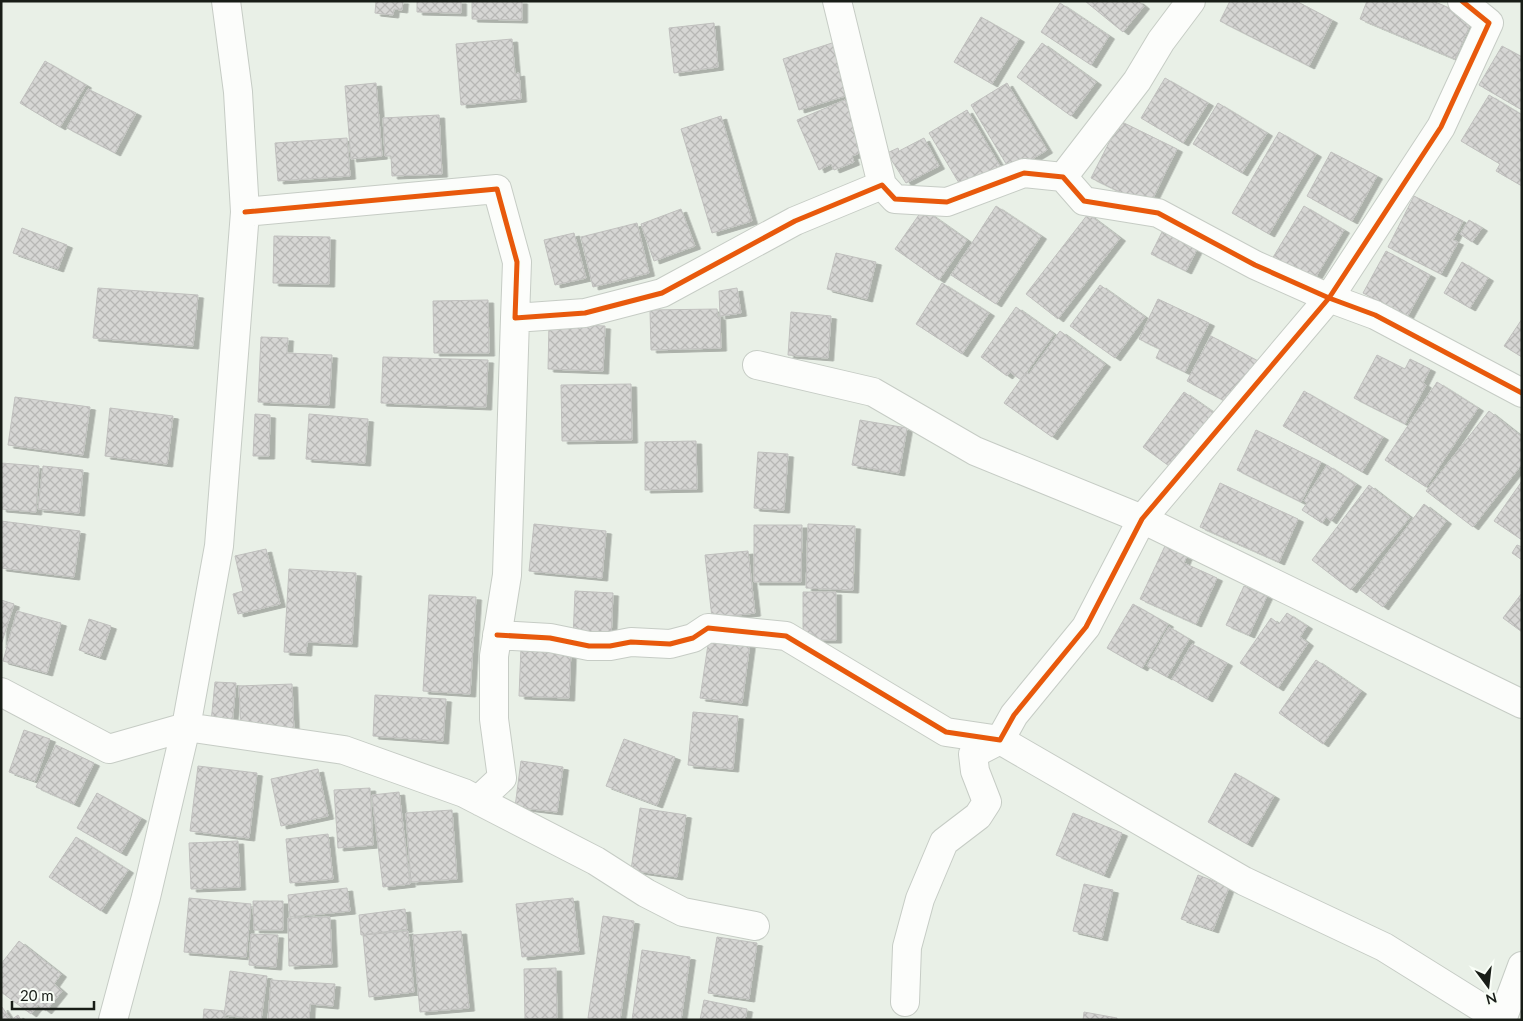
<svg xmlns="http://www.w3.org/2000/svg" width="1523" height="1021" font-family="Lato,sans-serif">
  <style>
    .building { fill: url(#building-cross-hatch); stroke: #c0c0be; filter: url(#shadow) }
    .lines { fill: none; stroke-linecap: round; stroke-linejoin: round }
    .street-casing { stroke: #c6ccc5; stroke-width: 30 }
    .street { stroke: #fcfdfb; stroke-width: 28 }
    .cycleway-casing { stroke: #f9fef7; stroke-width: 8 }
    .cycleway { stroke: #e8590c; stroke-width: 5 }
  </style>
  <defs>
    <pattern id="building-cross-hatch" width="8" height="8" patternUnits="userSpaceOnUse" patternTransform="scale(1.25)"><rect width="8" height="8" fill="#d6d6d4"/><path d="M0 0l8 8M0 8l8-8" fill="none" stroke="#b7b7b5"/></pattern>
    <filter id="shadow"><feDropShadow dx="5.5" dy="3" stdDeviation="0" flood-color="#0004"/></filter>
  </defs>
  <rect width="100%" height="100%" fill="#e9f0e7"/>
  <path class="building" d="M376 1H403L402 10 394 9 393 15 375 13Z
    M417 1H461V13L417 12Z
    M472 1H522V20L472 19Z
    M1085 1H1138L1144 6 1123 32Z
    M1230 1H1296L1332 20 1309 66 1220 21Z
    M1367 1H1433L1473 18 1455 59 1360 19Z
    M1060 3 1109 36 1091 65 1041 32Z
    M981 17 1019 39 992 84 954 62Z
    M714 23 718 67 674 73 669 28Z
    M512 39 515 74 519 73 521 99 461 105 456 44Z
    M835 42 852 94 799 110 783 59Z
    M1042 43 1096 82 1071 116 1017 77Z
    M1502 46 1522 57V110L1479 85Z
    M45 61 86 85 60 127 20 103Z
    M1165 78 1208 103 1183 143 1141 118Z
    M376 83 382 156 351 159 345 86Z
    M1007 83 1047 150 1011 172 971 105Z
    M88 89 136 113 115 153 67 128Z
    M1489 95 1522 115V186L1496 171 1500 164 1461 141Z
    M845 100 867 150 852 156 854 162 834 170 831 164 819 170 797 120Z
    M1218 103 1267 133 1242 173 1193 144Z
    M967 110 1000 166 962 188 929 133Z
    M439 115 442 174 392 176 391 156H385L383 118Z
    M721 116 752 221 712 233 681 129Z
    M1120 121 1177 149 1149 206 1091 178Z
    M1279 132 1316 154 1269 234 1232 213Z
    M347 138 350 176 278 181 275 143Z
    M924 138 939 166 906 183 887 153 898 148 899 151Z
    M1331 152 1377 176 1352 221 1307 196Z
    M1414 196 1463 221 1453 240 1458 242 1441 274 1388 247Z
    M996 206 1041 236 996 304 951 275Z
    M1304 206 1344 230 1314 280 1272 259Z
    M681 209 695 246 654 261 641 224Z
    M923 209 967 240 939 280 895 249Z
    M1088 214 1120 238 1058 319 1026 294Z
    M1469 220 1482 228 1472 242 1460 234Z
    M637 223 649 273 593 287 581 237Z
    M22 228 67 245 58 269 13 253Z
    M1163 230 1198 247 1186 271 1151 254Z
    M574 233 586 278 555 285 544 240Z
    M274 236 330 237 329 284 273 283Z
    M1386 251 1430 275 1405 321 1379 308 1382 303 1363 293Z
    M836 253 876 262 867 299 827 289Z
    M1462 262 1488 278 1470 308 1444 293Z
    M942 283 989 313 962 354 916 324Z
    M1100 285 1145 317 1115 358 1070 326Z
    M98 288 198 295 193 346 93 338Z
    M737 288 741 313 720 316 719 291Z
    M1158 299 1209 323 1185 372 1156 358 1160 349 1139 339Z
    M488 300 489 353H434L433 301Z
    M1016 307 1054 334 1021 380 1010 372 1007 376 981 357Z
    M717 309 718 317H720L721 348 651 350 650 310Z
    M791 312 831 316 828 358 788 355Z
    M1522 319V357L1504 346Z
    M549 324 605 326 603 371 548 369Z
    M1060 331 1105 364 1052 437 1004 403 1026 372 1029 374Z
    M1211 336 1258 361 1234 406 1187 381Z
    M261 337 288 338 287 353 332 355 329 405 258 402Z
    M1377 355 1405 369 1410 359 1430 369 1423 383 1426 385 1405 424 1354 398Z
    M383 357 488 360 486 407 381 403Z
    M1437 382 1478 408 1426 487 1385 460Z
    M631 384 632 440 562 441 561 385Z
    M1304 391 1383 437 1362 472 1283 426Z
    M1184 392 1217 415 1176 471 1143 447Z
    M15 397 90 407 83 455 8 445Z
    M110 408 173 416 167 464 105 456Z
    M1489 411 1522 437V464L1473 527 1426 491Z
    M255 414 270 415 269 456H253Z
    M309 414 368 419 365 463 306 459Z
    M860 420 907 428 899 473 852 465Z
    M1256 430 1321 462 1301 502 1237 470Z
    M696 441 697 489 645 490V442Z
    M758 452 788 454 784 510 754 508Z
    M1 463 39 466 36 512 1 509Z
    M1327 465 1356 484 1331 521 1326 517 1322 523 1302 510 1307 503 1304 501Z
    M43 466 83 470 79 513 38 509Z
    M1522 481V540L1494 521Z
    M1220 483 1298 519 1279 562 1200 527Z
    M1369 485 1410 517 1351 590 1312 560Z
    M1424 504 1446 521 1383 607 1360 590Z
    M1 521 80 531 74 577 1 568Z
    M534 524 606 531 602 578 529 571Z
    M808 524 855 526 853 590 806 588Z
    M754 525H802L801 582H754Z
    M1517 545 1522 547V560L1512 553Z
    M1165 546 1187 556 1184 563 1217 578 1196 624 1140 599Z
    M266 549 280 604 238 614 233 594 243 591 235 556Z
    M748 551 755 613 712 618 705 555Z
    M289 569 356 573 352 644 307 642 306 653 284 652Z
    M1244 586 1267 596 1249 635 1226 625Z
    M575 591 613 593 611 640 573 639Z
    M803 592H836V640H814V634H803Z
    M1522 593V632L1503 618Z
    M429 595 476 597 470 694 423 691Z
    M1 600 14 604 1 645Z
    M1133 604 1168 624 1142 668 1107 648Z
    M17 611 61 623 47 673 3 661Z
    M1287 613 1307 626 1300 637 1308 643 1278 688 1240 663 1271 618 1279 624Z
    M89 619 111 626 100 657 79 650Z
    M1169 627 1189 639 1167 677 1147 666Z
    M709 638 750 643 742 703 700 698Z
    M1192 644 1227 663 1207 699 1172 679Z
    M521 648 571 650 569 698 519 696Z
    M1316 660 1361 691 1323 744 1279 713Z
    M215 682 236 683 232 724 211 722Z
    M292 684 294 732 241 734 239 686Z
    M375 695 446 699 443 741 373 736Z
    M693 712 738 716 733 769 688 765Z
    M24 730 50 739 35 781 9 772Z
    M624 739 675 757 657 805 606 786Z
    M56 745 94 763 74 804 36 787Z
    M521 761 563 767 557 812 515 807Z
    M198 766 257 773 249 838 190 831Z
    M318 769 328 816 281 826 271 779Z
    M1235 773 1274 796 1247 844 1208 822Z
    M370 788 373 845 338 848 334 790Z
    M399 792 410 884 383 887 372 795Z
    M97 793 141 818 121 853 77 828Z
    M640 808 686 815 677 877 631 870Z
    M452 810 457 879 411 882 406 813Z
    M1073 813 1122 833 1104 875 1056 855Z
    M328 834 333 879 290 883 286 839Z
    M76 837 128 870 101 911 49 877Z
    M238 841 240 887 191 889 189 843Z
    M1198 875 1229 887 1213 930 1181 919Z
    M1084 884 1113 890 1102 938 1073 931Z
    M347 888 350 911 290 917 288 895Z
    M189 898 251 904 246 957 184 952Z
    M573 898 579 951 522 957 516 904Z
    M253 901H283V930H254Z
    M405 909 407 929 361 935 359 915Z
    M603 916 634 921 620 1020 588 1018Z
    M330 917 332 964 289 966 288 918Z
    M408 931 414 992 369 997 363 935Z
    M461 931 469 1008 420 1012 413 935Z
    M251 934 278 935 276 967 249 965Z
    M717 937 757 943 749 999 708 993Z
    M19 941 61 974 54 984 62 991 46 1011 38 1005 31 1014 1 992V964Z
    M642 950 690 957 681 1020H632Z
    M556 968 557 1018 525 1019 524 969Z
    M230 971 267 976 261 1020 224 1015Z
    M271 980 335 984 333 1006 310 1004 309 1020H268Z
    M704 1000 747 1009 745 1020H700Z
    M2 1007 11 1020 18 1015 21 1020H1Z
    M204 1009 225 1011 224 1017 235 1020H203Z
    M1084 1012 1117 1018V1020H1083Z"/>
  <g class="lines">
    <defs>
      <path id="street" d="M837 1 882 185
        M1063 177 1137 81 1161 41 1191 1
        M245 212 497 189 517 262 515 318 585 313 662 293 795 221 882 185 895 199 947 202 1024 173 1063 177 1084 201 1158 213 1255 265 1329 298 1375 315 1522 393
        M757 365 873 392 975 451 1142 519 1522 704
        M497 635 550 638 589 646H610L631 642 670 644 693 638 708 628 786 636 946 732 1000 740 1014 715 1086 627 1142 519 1329 298 1441 127 1489 23 1462 1
        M1 692 109 749 186 727 344 750 464 793 596 861 646 893 683 912 755 926
        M481 802 486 793 502 778 494 719V656L507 575 515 318
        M905 1002 907 947 920 899 944 842 978 816 987 802 975 771 973 754 1000 740 1244 881 1384 947 1501 1020
        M113 1020 146 897 186 727 219 546 245 212 238 92 226 1
        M1502 1020 1522 966"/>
    </defs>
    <use href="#street" class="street-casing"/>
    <use href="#street" class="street"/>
    <defs>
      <path id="cycleway" d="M245 212 497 189 517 262 515 318 585 313 662 293 795 221 882 185 895 199 947 202 1024 173 1063 177 1084 201 1158 213 1255 265 1329 298 1375 315 1522 393
        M497 635 550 638 589 646H610L631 642 670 644 693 638 708 628 786 636 946 732 1000 740 1014 715 1086 627 1142 519 1329 298 1441 127 1489 23 1462 1"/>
    </defs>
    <use href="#cycleway" class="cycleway-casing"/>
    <use href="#cycleway" class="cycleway"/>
  </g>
  <rect width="1523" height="1021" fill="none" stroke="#181d17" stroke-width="5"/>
  <g transform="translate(1488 986) rotate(165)" stroke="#f9fef7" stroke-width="4" paint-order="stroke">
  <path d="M0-4L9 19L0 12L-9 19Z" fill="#181d17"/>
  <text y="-8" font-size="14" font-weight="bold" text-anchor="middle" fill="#181d17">N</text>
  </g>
  <path d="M12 1001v8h82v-8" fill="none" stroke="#181d17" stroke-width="2.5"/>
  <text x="20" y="1001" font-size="15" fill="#181d17" stroke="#f9fef7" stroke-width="4" paint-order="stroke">20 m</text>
</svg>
